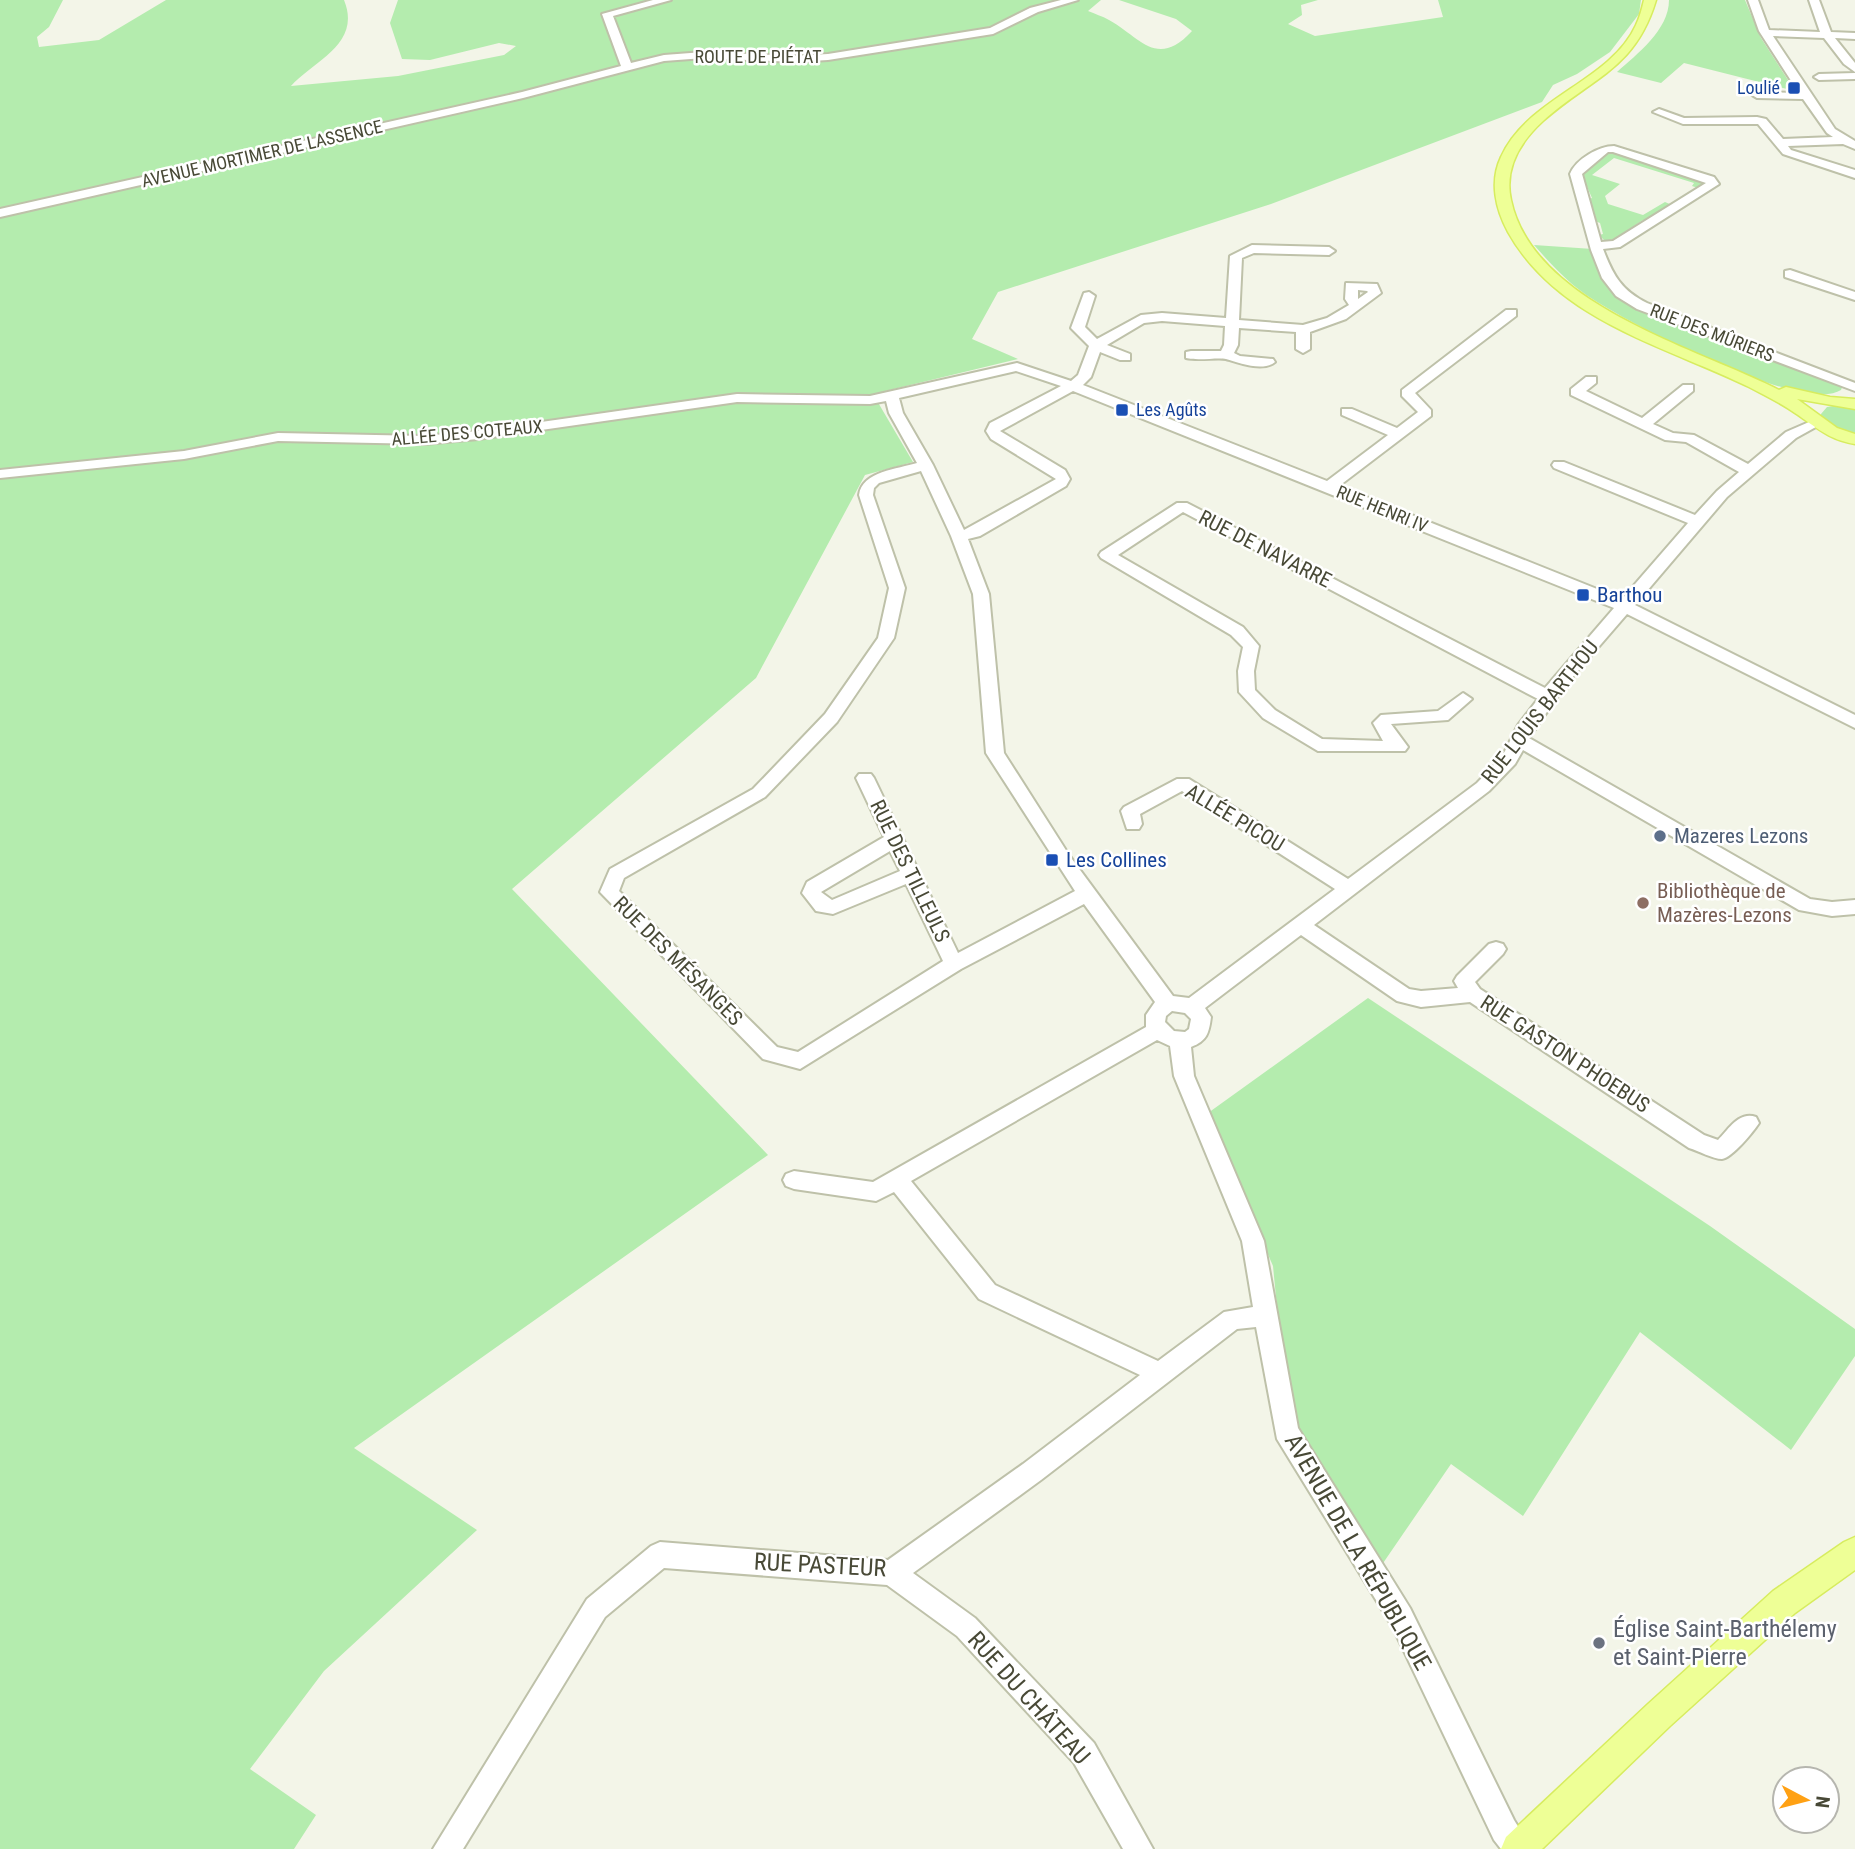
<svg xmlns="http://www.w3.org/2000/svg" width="1855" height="1849" font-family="'Roboto Condensed',sans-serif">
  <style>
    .green { fill: #b4ecae }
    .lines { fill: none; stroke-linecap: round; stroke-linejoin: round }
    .minor-casing { stroke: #bec1a9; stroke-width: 4 }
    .major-casing { stroke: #d7ec5f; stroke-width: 3 }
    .minor { fill: #fff; fill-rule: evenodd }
    .major { fill: #eeff96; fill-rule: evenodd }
    .transit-dot { fill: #1a4fb4; stroke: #fff; stroke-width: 2.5 }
    .service-dot { fill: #5c6f8a; stroke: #fff; stroke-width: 2.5 }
    .education-dot { fill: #8d6e63; stroke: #fff; stroke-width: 2.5 }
    .worship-dot { fill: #6b7280; stroke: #fff; stroke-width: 2.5 }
    .labels { text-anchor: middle; stroke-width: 5; stroke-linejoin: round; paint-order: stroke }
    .far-street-label { font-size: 18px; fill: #484936; stroke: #fff }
    .far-transit-label { font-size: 18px; fill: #164399; stroke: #fff; text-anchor: end }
    .street-label { font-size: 21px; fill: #484936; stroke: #fff }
    .transit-label { font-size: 21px; fill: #164399; stroke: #fff; text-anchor: start }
    .service-label { font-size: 21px; fill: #4e5e75; stroke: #fff; text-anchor: start }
    .education-label { font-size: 21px; fill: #785e54; stroke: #fff; text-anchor: start }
    .near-street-label { font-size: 24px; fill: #484936; stroke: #fff }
    .near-worship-label { font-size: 24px; fill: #5b616d; stroke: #fff; text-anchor: start }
  </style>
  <rect width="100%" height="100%" fill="#f3f5e8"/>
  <path class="green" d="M0 0H63L49 27 37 37 39 47 99 40 166 0H344C362 44 314 61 291 86L398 76 504 55 516 46 499 43 430 60 402 59 390 23 398 0H1101L1088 11C1095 14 1102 16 1109 20 1141 38 1157 69 1192 31L1176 19 1119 0H1318L1301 5 1302 15 1288 24 1315 36 1443 17 1438 0H1641L1639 14 1610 52 1577 74 1553 85 1542 102 1271 204 998 292 972 339 1018 359 873 394 913 462 865 475 756 678 512 889 768 1155 354 1448 477 1530 324 1671 250 1769 316 1815 294 1849H0Z
    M1669 0H1745L1761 38 1795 91 1684 63 1661 83 1617 72C1637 54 1669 30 1669 0Z
    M1612 151 1706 182 1698 188 1692 186 1694 183 1614 158 1592 175 1620 184 1605 196 1608 204 1643 215 1665 202 1672 205 1647 220H1643L1613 240H1604L1599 235 1603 234 1600 223 1595 221 1588 199 1592 198 1581 173 1605 152Z
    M1534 245 1593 249 1621 297 1843 385 1841 390C1802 415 1623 321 1585 294 1565 280 1550 263 1534 245Z
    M1840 405 1855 407V435L1844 433 1821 418V414L1827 407Z
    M1368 998 1710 1226 1855 1329V1356L1791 1450 1640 1332 1523 1516 1451 1464 1379 1569 1289 1432 1273 1266 1208 1113Z"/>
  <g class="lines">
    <defs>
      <path id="minor" d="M653 0H671L613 16 631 63 664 55 704 52 795 56 828 54 990 28 1030 8 1061 0H1078L1038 12 993 34 828 60 795 62 704 58 664 61 523 98 0 217V209L522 92 621 66 602 14Z
        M1748 0H1758L1769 30 1820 32 1809 0H1819L1831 32 1855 33V39L1835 38 1855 63V72L1844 64 1824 38 1773 36 1835 129 1855 141V149L1843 144 1788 146 1791 150 1855 170V178L1783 154 1758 124H1683L1653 112 1659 109 1684 118 1757 117 1766 119 1783 139 1833 137 1827 133 1803 99 1757 98 1752 95 1757 92 1799 93 1759 31Z
        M1855 73V79L1819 80 1814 77 1819 74Z
        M1614 146 1714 177 1719 184 1620 247 1603 249C1613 275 1621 290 1647 303L1855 383V391L1637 309 1616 296 1602 278 1591 250 1570 174C1576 159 1599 146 1614 146ZM1608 152H1613L1706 183 1613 241 1601 242 1582 174Z
        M1252 245 1329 247 1335 251 1329 255 1254 253 1242 258 1239 320 1303 325 1327 318 1349 305 1345 299 1346 283 1377 284 1381 293 1346 319 1310 332V349L1303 353 1296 349V332L1239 328 1238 345 1234 353 1240 356 1273 359 1275 362C1263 372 1239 363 1226 359 1218 357 1199 361 1186 358V352L1191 351H1221L1224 345 1225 326 1162 321 1144 323 1107 345 1130 354V360H1120L1100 352 1091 377 1083 385 1327 481 1388 435 1342 415V409H1352L1397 428 1418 412 1402 396V390L1506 310H1516V316L1415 393 1431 410V416L1339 486 1622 599 1688 523 1554 468 1552 465 1554 462H1564L1695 515 1717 491 1739 472 1686 442 1665 440 1571 395V389L1586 377H1596V383L1586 391 1642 418 1683 385H1693V391L1653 424 1673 433 1694 435 1748 464 1786 432 1816 419 1823 423 1796 438 1727 497 1635 605 1855 715V728L1627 614 1564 687 1529 738 1810 899 1832 902 1855 900V914L1832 916 1799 910 1523 750 1515 764 1489 791 1314 925 1409 989 1421 991 1458 988 1454 981 1457 976 1489 944 1496 942 1503 944 1506 949 1503 954 1475 982 1480 989 1704 1135 1718 1140C1729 1129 1739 1111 1756 1117L1759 1123C1754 1131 1732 1158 1722 1159 1713 1159 1699 1151 1689 1148L1470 1002 1421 1007 1397 1001 1301 935 1205 1008 1211 1017C1209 1033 1207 1041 1191 1047L1194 1076 1264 1241 1298 1428 1410 1608 1514 1820 1532 1849H1501L1494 1840 1392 1626 1277 1439 1256 1327 1237 1329 1041 1480 913 1573 975 1618 1094 1743 1153 1849H1123L1074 1763 957 1636 887 1585 664 1568 605 1617 463 1849H433L587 1599 651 1546 660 1542 888 1560 1023 1464 1140 1375 979 1299 894 1192 876 1201 794 1189 786 1186 783 1180 786 1174 794 1171 873 1182 1146 1027V1015L1155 1002 1084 904 961 969 800 1069 763 1059 600 892 610 869 753 789 825 714 878 638 889 588 859 495C862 471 898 469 917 463L889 413 886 401 870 404 737 402 478 439 424 444 278 441 184 459 0 478V470L184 451 278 433 424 436 478 431 737 394 870 396 1017 363 1071 381 1078 375 1089 346 1071 328 1084 293 1089 292 1095 296 1085 327 1097 339 1141 315 1162 313 1226 318 1230 256ZM1358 290 1367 291 1368 292 1358 299ZM1016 371 1061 386 990 423 986 431 991 439 1056 479 964 530 933 465 903 413 899 398ZM1073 391 1614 608 1545 688 1187 503H1177L1101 552 1099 555 1101 558 1231 635 1243 647 1238 671 1239 692 1263 718 1318 751H1405L1408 747 1391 724 1448 720 1472 699 1463 693 1438 711 1381 715 1373 723 1383 741 1322 739 1275 710 1255 690 1254 671 1259 646 1243 627 1118 555 1183 512 1538 699 1518 725 1502 757 1477 783 1348 879 1189 779H1177L1124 807 1121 811 1127 829H1139L1142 824 1140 814 1182 791 1335 889 1189 998 1173 996 1069 855 1004 753 989 594 968 539 980 536 1066 486 1070 479 1065 470 1000 431ZM921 471 951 536 973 594 986 753 1075 891 958 953 874 778 871 774H859L856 778 884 837 807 882 802 893 816 911 833 914 906 884 943 961 798 1052 777 1047 619 891 624 878 765 797 837 722 894 638 905 588 873 495 874 488 879 483ZM890 851 900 871 832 900 821 892ZM1172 1011 1185 1013 1191 1019 1189 1029 1185 1032 1174 1031 1165 1022 1166 1016ZM1157 1040 1170 1046 1174 1076 1242 1241 1253 1307 1224 1312 1158 1361 995 1285 911 1181Z
        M1790 270 1855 292V300L1785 277V271Z"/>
      <path id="major" d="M1644 0H1656C1635 70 1592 77 1543 121 1520 142 1504 169 1511 200 1533 305 1697 348 1779 390L1786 387 1830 397 1855 399V409L1797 399 1837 428 1855 434V444C1829 440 1816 427 1795 413 1781 403 1764 395 1749 387 1665 346 1558 321 1508 232 1496 210 1489 182 1501 157 1528 97 1610 82 1636 25 1640 17 1642 8 1644 0Z
        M1855 1537V1570L1795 1613 1670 1726 1542 1849H1501L1506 1837 1648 1704 1773 1591 1844 1542Z"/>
    </defs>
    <use href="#minor" class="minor-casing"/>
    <use href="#major" class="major-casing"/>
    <use href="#minor" class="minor"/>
    <use href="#major" class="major"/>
  </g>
  <g class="transit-dot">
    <rect x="1787" y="81" width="14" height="14" rx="3.5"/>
    <rect x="1115" y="403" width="14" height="14" rx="3.5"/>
    <rect x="1576" y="588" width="14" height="14" rx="3.5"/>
    <rect x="1045" y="853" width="14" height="14" rx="3.5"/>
  </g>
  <circle class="service-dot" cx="1660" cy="836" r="7"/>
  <circle class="education-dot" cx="1643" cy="903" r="7"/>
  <circle class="worship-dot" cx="1599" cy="1643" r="7"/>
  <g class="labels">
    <g class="far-street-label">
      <text x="758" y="63">ROUTE DE PIÉTAT</text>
      <text transform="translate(262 154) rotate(-13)" y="6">AVENUE MORTIMER DE LASSENCE</text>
      <text transform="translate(1712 333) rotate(21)" y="6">RUE DES MÛRIERS</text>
      <text transform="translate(467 433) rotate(-5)" y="6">ALLÉE DES COTEAUX</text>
      <text transform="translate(1382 509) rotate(22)" y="6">RUE HENRI IV</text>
    </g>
    <g class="far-transit-label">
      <text x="1780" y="94">Loulié</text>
      <text x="1136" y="416" text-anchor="start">Les Agûts</text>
    </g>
    <g class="street-label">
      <text transform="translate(1265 549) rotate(27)" y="7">RUE DE NAVARRE</text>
      <text transform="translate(1540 712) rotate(-52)" y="7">RUE LOUIS BARTHOU</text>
      <text transform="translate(1235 818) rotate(31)" y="7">ALLÉE PICOU</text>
      <text transform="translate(910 871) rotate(64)" y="7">RUE DES TILLEULS</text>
      <text transform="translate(678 961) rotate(45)" y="7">RUE DES MÉSANGES</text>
      <text transform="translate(1565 1054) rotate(33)" y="7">RUE GASTON PHOEBUS</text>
    </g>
    <g class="transit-label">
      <text x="1597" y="602">Barthou</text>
      <text x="1066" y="867">Les Collines</text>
    </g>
    <g class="service-label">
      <text x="1674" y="843">Mazeres Lezons</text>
    </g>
    <g class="education-label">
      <text x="1657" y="898">Bibliothèque de<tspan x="1657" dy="24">Mazères-Lezons</tspan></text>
    </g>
    <g class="near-street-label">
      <text transform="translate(1358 1552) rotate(60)" y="8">AVENUE DE LA RÉPUBLIQUE</text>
      <text transform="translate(820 1565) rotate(3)" y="8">RUE PASTEUR</text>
      <text transform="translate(1029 1698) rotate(48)" y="8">RUE DU CHÂTEAU</text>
    </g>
    <g class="near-worship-label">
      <text x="1613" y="1637">Église Saint-Barthélemy<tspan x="1613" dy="28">et Saint-Pierre</tspan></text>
    </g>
  </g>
  <g transform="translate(1806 1800) rotate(97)"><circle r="33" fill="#ffffff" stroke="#b6b6af" stroke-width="2"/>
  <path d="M0-5L12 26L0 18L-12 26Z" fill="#ffa114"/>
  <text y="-10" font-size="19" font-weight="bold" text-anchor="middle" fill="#484936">N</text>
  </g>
</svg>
